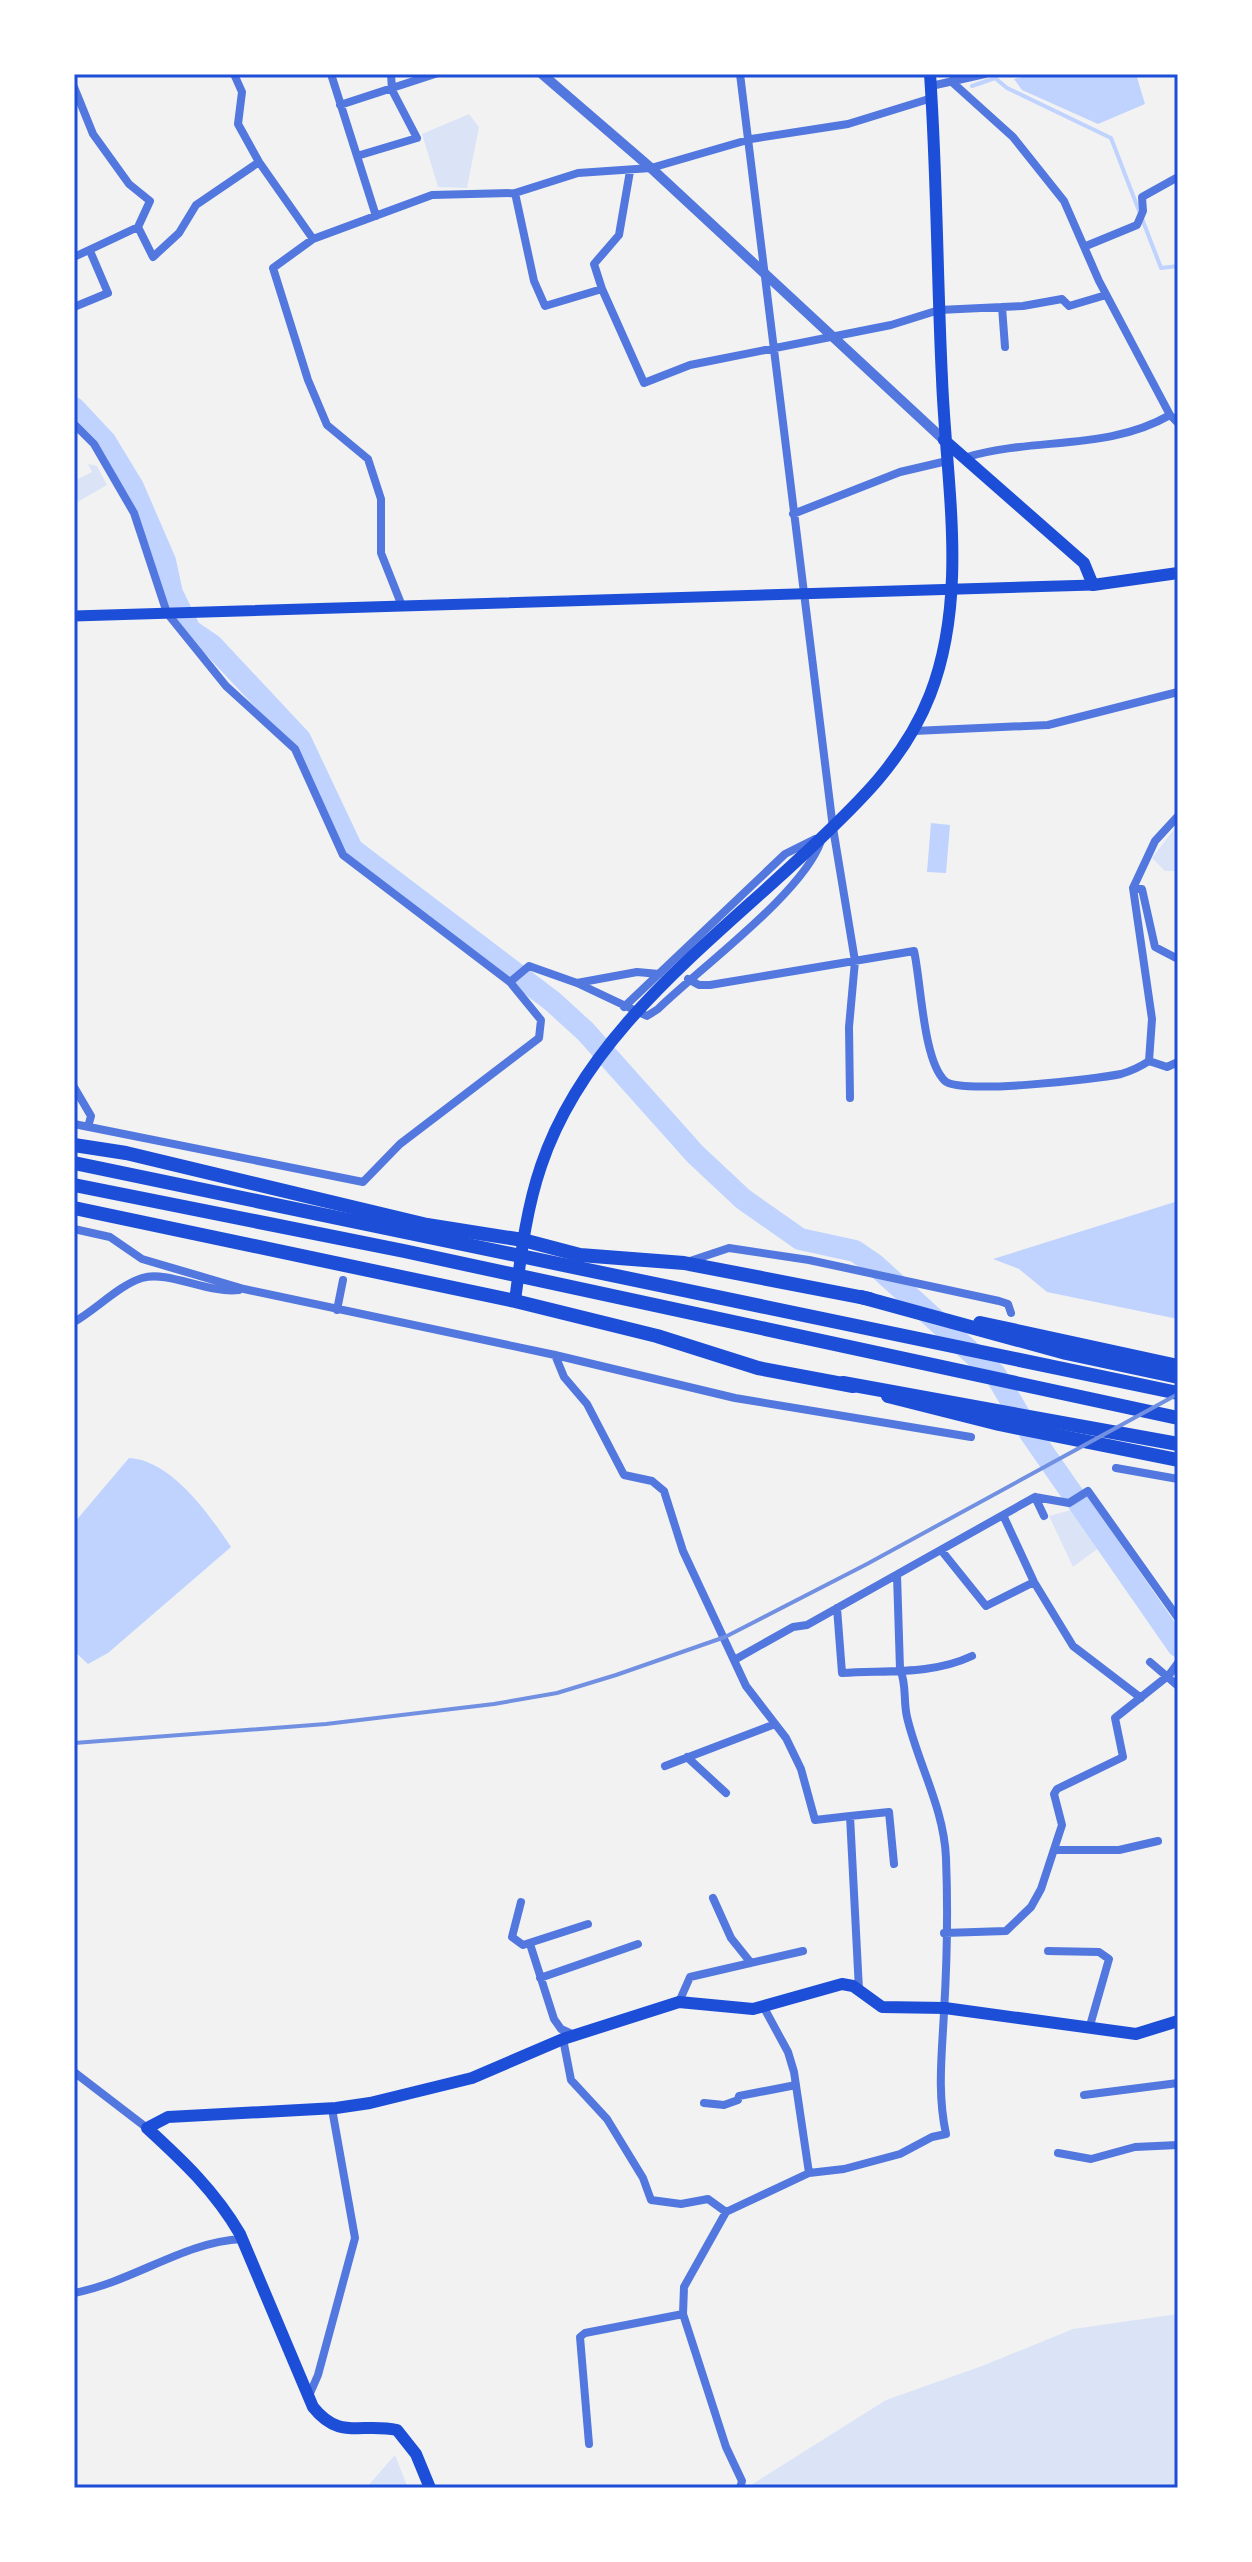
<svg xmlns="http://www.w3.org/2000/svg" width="1252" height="2562" font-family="'PT Sans',sans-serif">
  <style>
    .green { fill: #dbe4f7 }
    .water { fill: #bfd3fe }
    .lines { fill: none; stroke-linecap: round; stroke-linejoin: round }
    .stream { stroke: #bfd3fe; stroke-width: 4 }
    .river { stroke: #bfd3fe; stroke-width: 22 }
    .minor { stroke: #5277de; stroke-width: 8 }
    .tertiary { stroke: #5277de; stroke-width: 10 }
    .secondary { stroke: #1d4ed8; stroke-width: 11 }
    .primary { stroke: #1d4ed8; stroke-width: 12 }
    .trunk { stroke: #1d4ed8; stroke-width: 14 }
    .motorway { stroke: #1d4ed8; stroke-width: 14 }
    .rail { stroke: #7290e2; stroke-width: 4 }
    .neatline { fill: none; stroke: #1d4ed8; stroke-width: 3 }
  </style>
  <rect width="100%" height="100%" fill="#f2f2f2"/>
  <path class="green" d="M469 114 479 127 467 188 438 187 422 134Z
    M88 464 97 466 107 485 74 504V481L92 472Z
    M1178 824V871H1165L1152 858Z
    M1075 1509 1100 1547 1073 1567 1049 1516Z
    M1178 2314V2488H746L886 2400 982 2366 1073 2329Z
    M395 2455 408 2488H366Z"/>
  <path class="water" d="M1035 74H1136L1145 104 1098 124 1022 90 1014 79Z
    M931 823 950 825 946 873 927 872Z
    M1178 1201V1319L1047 1292 1019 1269 993 1259Z
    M129 1458C171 1460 209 1514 231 1547L108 1653 88 1664 74 1651V1523Z"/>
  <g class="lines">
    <path class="stream" d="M972 86 995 78 1007 88 1111 138 1161 268 1178 266"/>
    <path class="river" d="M74 408 105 441 133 487 165 561 172 593 190 630 212 645 300 739 352 849 552 1001 585 1031 695 1154 743 1199 800 1239 855 1251 874 1264 995 1374 1030 1433 1178 1646"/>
    <path class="minor" d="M234 74 242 92 238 124 259 162 313 239
      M331 74 376 216
      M740 74 833 828 855 961 849 1027 850 1098
      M955 74 952 82 1013 137 1064 201 1099 281 1170 415 1178 423
      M931 86 985 74
      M74 87 93 134 129 184 150 201 138 227 74 257
      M340 105 435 74
      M357 156 417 138 392 90 391 74
      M515 193 534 281 545 306 602 289 644 383 690 365 891 325 939 310 1023 306 1062 299 1069 306 1106 295
      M138 227 153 257 179 233 196 205 259 162
      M1086 246 1137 225 1143 211 1142 197 1178 177
      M602 289 594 264 619 235 630 171
      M74 307 108 293 90 251
      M1002 307 1005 347
      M74 424 94 444 134 513 167 613 226 686 295 749 343 855 510 982 541 1020 539 1038 400 1144 363 1182 74 1124
      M967 457C1034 437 1108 451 1170 415
      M793 514 900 472 947 461
      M402 606 381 553V499L368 459 327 425 308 380 273 268 313 239 432 195 515 193 578 173 651 168 751 139 848 124 932 98
      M914 731 1048 725 1178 692
      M1133 888 1142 889 1155 947 1178 959
      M688 979 699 985H710L914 951C921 981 923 1061 945 1081 960 1095 1096 1079 1121 1074 1131 1071 1140 1067 1149 1061L1152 1019 1133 888 1155 841 1178 816
      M510 982 529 966 577 983 637 972 659 974
      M577 983 647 1016 658 1009C701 967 803 893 821 841
      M624 1007 785 854 815 839
      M1149 1061 1167 1067 1178 1062
      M74 1087 91 1116 88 1127
      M74 1229 110 1237 142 1259 244 1289 555 1355 735 1398 971 1437
      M690 1261 729 1248 809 1260 999 1301 1008 1304 1011 1313
      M337 1310 343 1280
      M74 1322C94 1311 121 1284 142 1278 168 1270 208 1294 239 1290
      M555 1355 564 1377 587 1404 624 1475 652 1481 664 1491 683 1551 746 1686 786 1738 801 1769 815 1820 850 1816 859 1990
      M1116 1468 1178 1479
      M1035 1497 1044 1516
      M1003 1515 1034 1582 1073 1646 1141 1698
      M941 1550 986 1606 1034 1582
      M837 1608 842 1673C886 1670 932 1675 972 1656
      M736 1659 793 1627 807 1625 1035 1497 1069 1503 1088 1491 1178 1618
      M1150 1662 1178 1686
      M687 1757 726 1793
      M665 1766 775 1724
      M850 1816 889 1812 894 1864
      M1054 1850H1119L1158 1841
      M713 1898 731 1938 751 1963
      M521 1902 512 1937 523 1945 588 1924
      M944 1933 1006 1931 1031 1907 1041 1889 1062 1825 1054 1794 1057 1789 1123 1757 1115 1718 1169 1675 1178 1663
      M530 1944 554 2019 561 2029 574 2035
      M1048 1951 1099 1952 1109 1959 1089 2029
      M540 1978 638 1944
      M679 2002 690 1977 803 1951
      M763 2006 788 2052 794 2072 809 2173
      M563 2039 571 2080 607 2119 643 2178 651 2200 681 2204 708 2199 726 2212
      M74 2072 147 2128
      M1084 2095 1178 2083
      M704 2103 724 2105 738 2100 739 2096 796 2085
      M1058 2153 1091 2159 1135 2147 1178 2145
      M74 2293C135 2281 183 2242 242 2239
      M308 2398 318 2375 355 2238 332 2109
      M589 2444 580 2337 585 2333 683 2314
      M740 2488 742 2481 726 2447 683 2314 684 2287 726 2212 809 2173 844 2169 900 2154 932 2137 946 2134C937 2092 942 2054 944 2012 947 1962 948 1908 946 1858 944 1808 918 1764 907 1717 903 1700 907 1685 900 1669L897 1575"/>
    <path class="tertiary" d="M542 74 651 168 944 440"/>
    <path class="secondary" d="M74 616 1093 585"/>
    <path class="primary" d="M944 440 1084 563 1093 585 1178 573
      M515 1301C521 1255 526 1210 541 1166 585 1035 705 947 802 856 853 808 904 762 930 695 969 595 946 483 942 379 937 277 937 175 930 74
      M430 2488 416 2454 397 2430C361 2422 340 2441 313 2407L240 2234C215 2191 183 2161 147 2128L168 2117 336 2108 370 2103 472 2078 563 2039 679 2002 753 2009 842 1984 853 1986 882 2007 945 2008 1136 2034 1178 2021"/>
    <path class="trunk" d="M74 1145 126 1153 427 1225 523 1240 580 1255 684 1263 870 1299
      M74 1208 515 1301 657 1336 758 1368 853 1386
      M980 1323 1178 1366
      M888 1396 999 1424 1178 1460"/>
    <path class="motorway" d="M74 1163 1178 1393
      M74 1185 404 1251 1178 1418
      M861 1297 1066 1353 1178 1377
      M843 1383 1178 1444"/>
    <path class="rail" d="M74 1743 326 1724 494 1704 557 1693 616 1675 725 1637 867 1564 1178 1394"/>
  </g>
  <rect width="1252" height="2562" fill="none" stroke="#ffffff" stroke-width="152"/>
  <rect x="76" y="76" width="1100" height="2410" class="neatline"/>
</svg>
